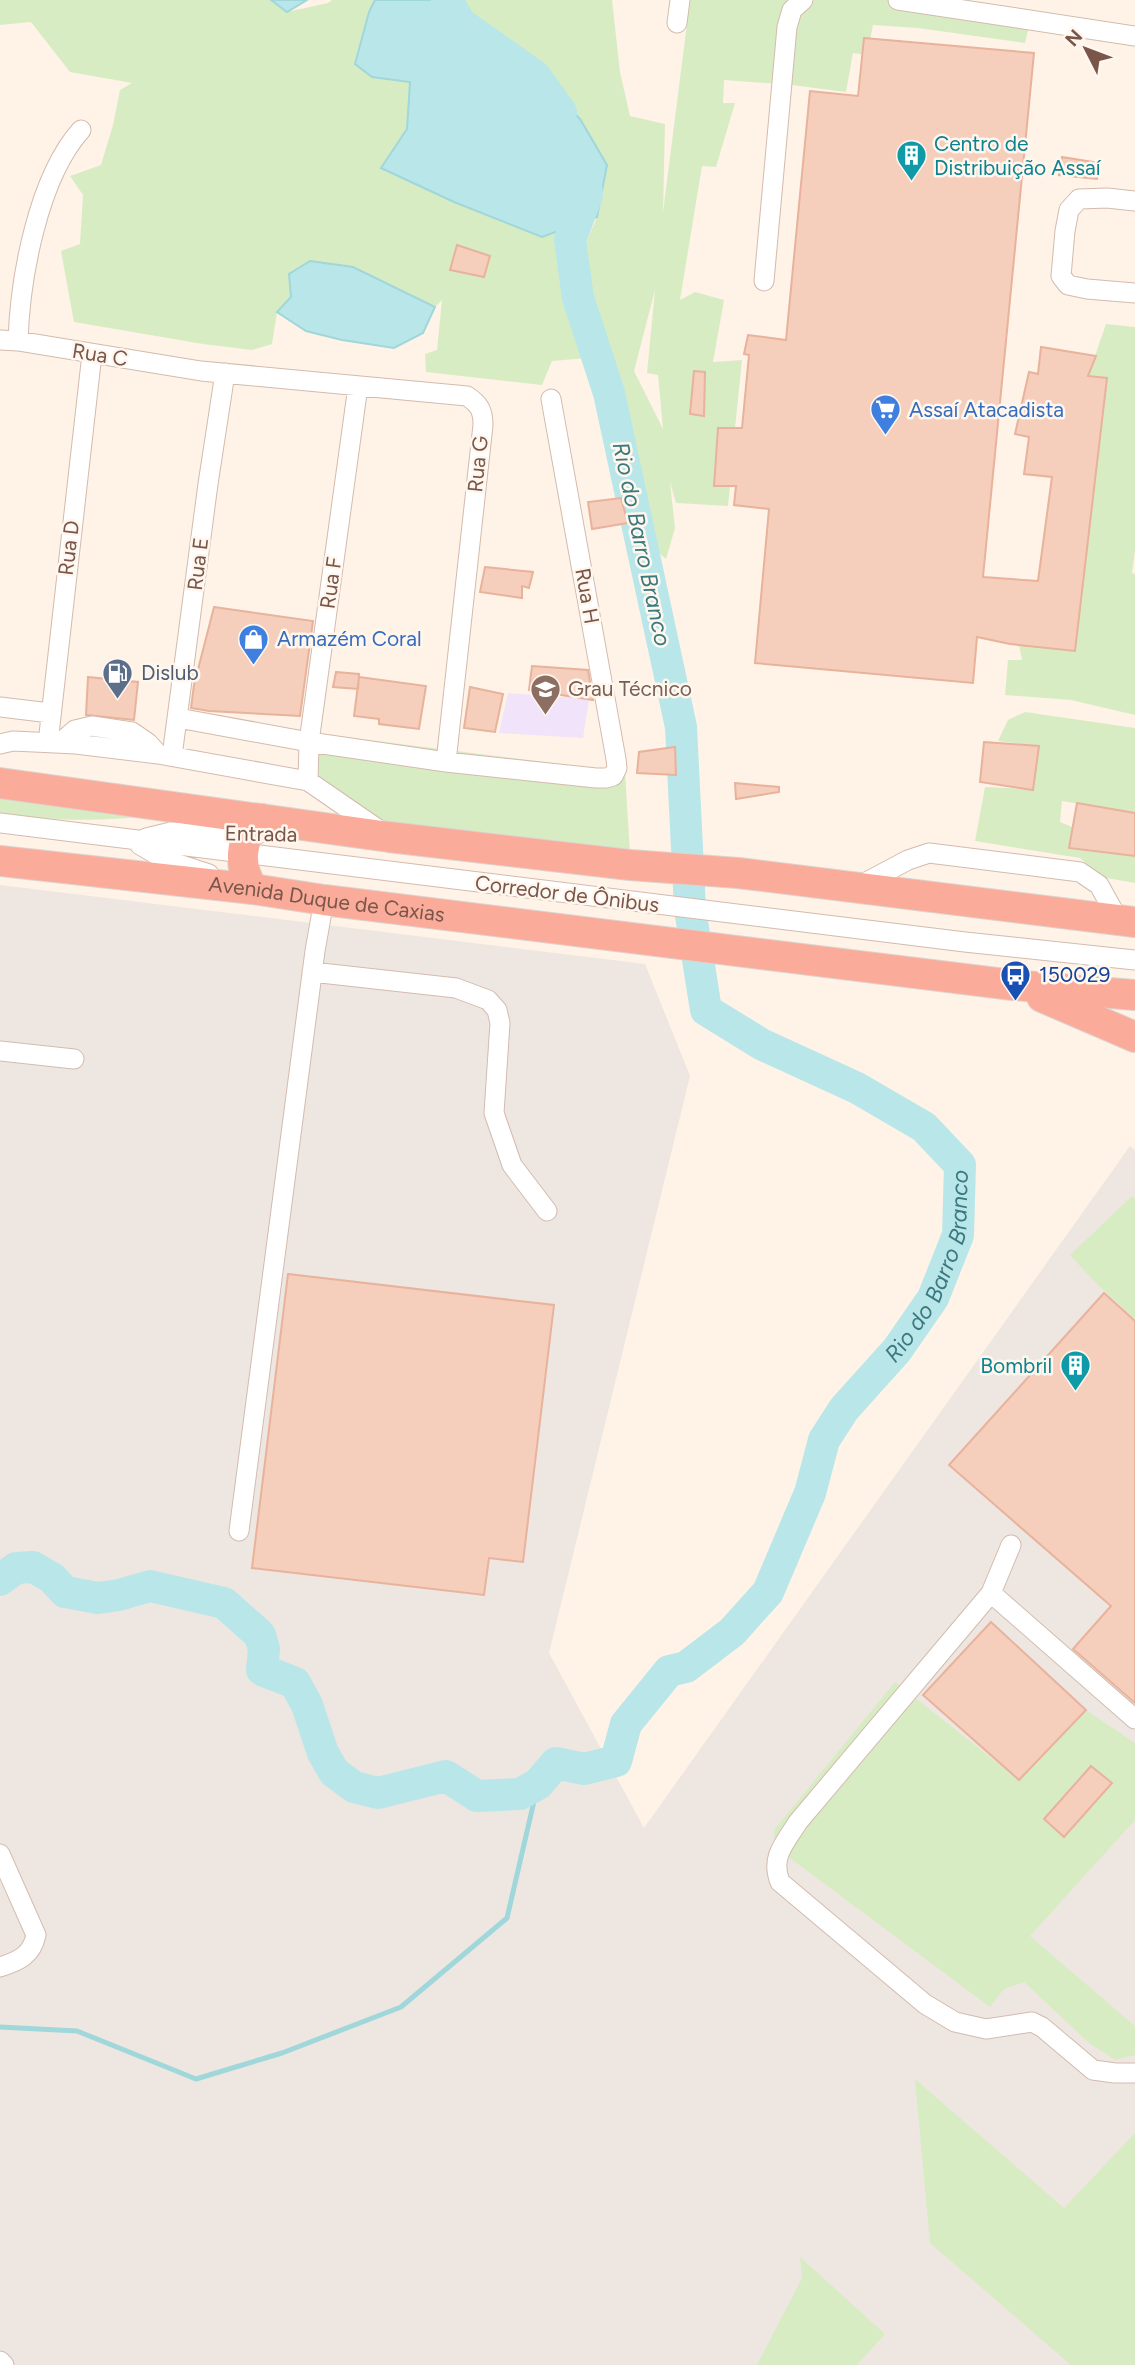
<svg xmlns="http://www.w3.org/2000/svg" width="1135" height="2365" font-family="Figtree,sans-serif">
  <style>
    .industrial { fill: #eee6e0 }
    .education { fill: #f0e3fa }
    .green { fill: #d8ecc4; fill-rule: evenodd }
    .water { fill: #b9e6e9; stroke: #9fd7db; stroke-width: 2 }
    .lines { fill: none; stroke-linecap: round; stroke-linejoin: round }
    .stream { stroke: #9fd7db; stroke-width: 5 }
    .river { stroke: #b9e6e9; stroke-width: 32 }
    .building { fill: #f5cebc; stroke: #e8b29c; stroke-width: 2 }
    .minor-casing { stroke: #d3bbae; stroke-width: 21 }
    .highway-casing { stroke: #dcd3d0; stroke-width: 32 }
    .minor { stroke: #fff; stroke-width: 19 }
    .highway { stroke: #fbab9a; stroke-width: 30 }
    .labels { text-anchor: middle; stroke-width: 5; stroke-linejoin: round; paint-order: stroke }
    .culture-label { font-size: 21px; fill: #0d838f; stroke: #fff7ee; text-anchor: start }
    .street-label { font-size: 21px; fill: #795649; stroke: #fff7ee }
    .shop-label { font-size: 21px; fill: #366cbe; stroke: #fff7ee; text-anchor: start }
    .service-label { font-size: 21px; fill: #4e5e75; stroke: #fff7ee; text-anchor: start }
    .education-label { font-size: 21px; fill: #785e54; stroke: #fff7ee; text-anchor: start }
    .transit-label { font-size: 21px; fill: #164399; stroke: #fff7ee; text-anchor: start }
    .water-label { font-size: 23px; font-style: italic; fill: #3b797f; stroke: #fff7ee }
  </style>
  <rect width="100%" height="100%" fill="#fef3e6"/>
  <path class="industrial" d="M0 885 645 964 690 1076 549 1653 644 1828 1130 1146 1135 1150V2365H0Z"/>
  <path class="education" d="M508 693 589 699 583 738 499 733Z"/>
  <path class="green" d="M0 0H271L287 12 328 3 332 0H379L372 77 410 81 407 129 542 237 574 228 570 240 588 358 552 361 542 385 426 372 425 354 437 350 442 300 435 307 411 296 289 274 291 297 277 312 272 344 252 350 203 344 74 322 61 251 80 244 83 195 70 176 101 165 113 125 120 90 132 83 70 72 31 22 0 25Z
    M450 0H612L620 72 630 116 665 124 663 212 690 0H906L1029 26 1025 43 918 28 873 25 867 55 853 53 846 92 792 85 724 80 723 103H735L716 167 702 166 680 300 695 292 724 300 713 362 742 360 735 428H718L715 486H730L728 506 676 503 670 482 675 528 666 559 649 544 583 250 597 217ZM655 290 647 373 658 375 663 429 634 371Z
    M1106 324 1135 327V551L1132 573 1135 574V715L1071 700 1005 695 1008 660H1022L1019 645 1075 651 1088 376Z
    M1025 712 1135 728V813L1062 801 1060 822 1072 827 1069 848 1135 856V883L1101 877 1080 858 975 841 985 787 1033 789 1039 746 998 741 1008 720Z
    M313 733 625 772 630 854 388 824 308 779Z
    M0 790 174 813C115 821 59 823 0 813Z
    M1132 1196 1135 1199V1320L1093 1280 1070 1255Z
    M895 1682 1018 1779 1086 1710 1135 1743V1820L1030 1936 1135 2026V2055L1115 2060 1089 2043 1024 1982 1004 1989 990 2007 775 1847 774 1830Z
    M915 2079 1064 2208 1135 2133V2365H1071L930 2243Z
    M800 2257 885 2334 857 2365H757L802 2278Z"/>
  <path class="water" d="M271 0H307L287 12Z
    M375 0H443L478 23 580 119 607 165 597 217 542 237 454 202 381 168 407 129 410 82 372 77 355 64 369 12Z
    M310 261 353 267 435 307 423 333 394 348 342 340 306 331 277 312 291 297 289 274Z"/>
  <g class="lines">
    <path class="stream" d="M0 2027 77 2031 196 2079 282 2053 401 2007 507 1918 538 1784"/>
    <g class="river">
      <path d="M447 0 460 23 535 76 561 112"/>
      <path id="s1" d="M0 1580 16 1568 33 1567 52 1578 65 1592 98 1598 119 1595 150 1586 224 1603 260 1635 264 1649 262 1670 295 1683 307 1705 323 1753 334 1772 354 1787 378 1793 446 1776 477 1796 520 1794 538 1784 556 1763 584 1769 616 1761 626 1724 669 1671 686 1667 732 1632 768 1592 810 1493 824 1440 844 1409 897 1350 933 1298 958 1235 960 1165 924 1127 857 1088 761 1044 706 1010 690 909 681 727 609 393 578 298 570 240 587 195 586 185"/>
    </g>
  </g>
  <path class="building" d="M864 38 1034 53 983 577 1038 581 1052 477 1024 474 1029 437 1015 434 1029 372 1038 374 1041 347 1096 356 1088 376 1107 378 1075 651 1010 644 977 637 973 683 755 663 769 509 734 505 736 486H714L718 428H742L749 355 744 354 748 335 786 340 810 91 858 96Z
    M1062 157 1100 163 1097 179 1059 175Z
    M457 245 490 256 484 277 450 270Z
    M694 371 705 372 704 416 690 414Z
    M621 498 628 523 592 529 588 502Z
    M485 567 533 572 529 588 522 586V598L480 592Z
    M214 607 313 621 300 716 209 711 191 708 194 685Z
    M532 666 588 670 593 700 529 690Z
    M336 672 359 674 358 689 333 687Z
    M88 677 138 682 134 720 86 715Z
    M359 677 426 686 419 729 379 724V719L354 716Z
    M470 687 503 694 495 732 464 728Z
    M984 742 1039 746 1033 790 980 782Z
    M675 747 676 775 637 773 639 752Z
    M735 783 779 787V792L736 799Z
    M1077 803 1135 813V856L1069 848Z
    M288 1274 554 1305 523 1562 489 1558 484 1595 252 1568Z
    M1104 1293 1135 1321V1703L1073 1649 1111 1606 949 1465Z
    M991 1622 1086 1710 1019 1780 923 1695Z
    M1091 1766 1112 1783 1064 1837 1044 1819Z"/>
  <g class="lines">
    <defs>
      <path id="minor" d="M898 0 1135 36
        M677 23 680 0
        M1135 201 1107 198 1079 199 1069 210 1065 231 1061 276 1068 285 1087 289 1135 293
        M764 281 787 27 792 10 803 0
        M0 340 18 341 201 371 467 396C479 404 483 410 483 425L446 762
        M18 341C20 278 38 178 81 130
        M0 707 50 713
        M178 718 309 742 446 762 596 778H606L613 776 617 768 616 759 551 399
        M48 743 92 354
        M60 743 75 730 92 726 132 732 148 743 158 754
        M0 744 13 741 76 744 158 754 308 781 382 832
        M172 756 208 484 225 373
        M308 781 309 742 358 386
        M0 823 965 942 1135 960
        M146 838 171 832 258 834
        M140 845 166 860 209 874
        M857 887 908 860 929 853 1080 872 1099 885 1119 921
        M312 972 456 988 488 1000 497 1010 500 1023 494 1113 512 1165 547 1211
        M0 1051 74 1059
        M239 1531 315 951 324 900
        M1011 1545 991 1593 798 1822C785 1843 770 1857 780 1882L925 2004 955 2022 986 2029 1032 2022 1042 2027 1093 2070 1115 2073H1135
        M991 1593 1135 1719
        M0 1854 36 1935C32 1955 19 1961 0 1967
        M0 2361 4 2365"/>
      <g id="highway">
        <path d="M0 783 389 837 630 865 738 873 1135 922"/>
        <path id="s2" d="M0 861 253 889 324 900 1013 985 1135 995"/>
        <path d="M253 889C238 867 239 837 261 819"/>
        <path d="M1042 997 1135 1037"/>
      </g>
    </defs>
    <use href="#minor" class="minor-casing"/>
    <use href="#highway" class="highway-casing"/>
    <use href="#minor" class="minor"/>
    <use href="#highway" class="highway"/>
  </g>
  <defs>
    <symbol id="building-pin" viewBox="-11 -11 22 30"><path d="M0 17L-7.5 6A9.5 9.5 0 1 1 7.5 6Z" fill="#0f9aa8" stroke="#fff7ee"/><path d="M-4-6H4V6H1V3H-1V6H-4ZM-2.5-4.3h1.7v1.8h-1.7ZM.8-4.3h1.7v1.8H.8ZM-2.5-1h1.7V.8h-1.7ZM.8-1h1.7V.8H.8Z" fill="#fff"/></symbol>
    <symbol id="supermarket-pin" viewBox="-11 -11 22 30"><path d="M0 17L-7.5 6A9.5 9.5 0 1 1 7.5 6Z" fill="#3f7fe0" stroke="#fff7ee"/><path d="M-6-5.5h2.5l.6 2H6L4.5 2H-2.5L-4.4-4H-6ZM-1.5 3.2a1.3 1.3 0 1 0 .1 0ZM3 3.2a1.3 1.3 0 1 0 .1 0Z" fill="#fff"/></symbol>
    <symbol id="shop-pin" viewBox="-11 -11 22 30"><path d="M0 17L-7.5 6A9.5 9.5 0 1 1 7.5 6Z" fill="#3f7fe0" stroke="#fff7ee"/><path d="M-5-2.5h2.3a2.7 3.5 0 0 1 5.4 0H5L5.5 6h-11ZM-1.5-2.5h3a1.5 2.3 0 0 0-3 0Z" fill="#fff"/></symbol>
    <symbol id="fuel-pin" viewBox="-11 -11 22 30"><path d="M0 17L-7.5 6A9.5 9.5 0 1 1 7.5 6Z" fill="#5c6f8a" stroke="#fff7ee"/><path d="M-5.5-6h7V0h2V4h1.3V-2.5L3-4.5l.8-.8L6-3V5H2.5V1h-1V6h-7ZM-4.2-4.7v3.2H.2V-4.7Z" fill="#fff"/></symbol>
    <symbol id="university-pin" viewBox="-11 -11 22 30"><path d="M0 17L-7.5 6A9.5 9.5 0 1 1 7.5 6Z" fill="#8d6e63" stroke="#fff7ee"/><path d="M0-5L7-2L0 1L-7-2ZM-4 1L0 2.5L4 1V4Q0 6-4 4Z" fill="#fff"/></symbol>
    <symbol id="bus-pin" viewBox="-11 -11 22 30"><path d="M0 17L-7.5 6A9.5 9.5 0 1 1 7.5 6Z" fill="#1a4fb4" stroke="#fff7ee"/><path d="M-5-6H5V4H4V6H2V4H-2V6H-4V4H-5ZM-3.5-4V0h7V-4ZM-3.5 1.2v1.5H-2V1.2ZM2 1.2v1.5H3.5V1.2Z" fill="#fff"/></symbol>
  </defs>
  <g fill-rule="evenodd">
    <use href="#building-pin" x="894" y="138" width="35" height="47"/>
    <use href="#supermarket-pin" x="868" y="392" width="35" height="47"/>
    <use href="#shop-pin" x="236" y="622" width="35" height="47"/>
    <use href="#fuel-pin" x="100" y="656" width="35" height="47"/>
    <use href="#university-pin" x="528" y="672" width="35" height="47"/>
    <use href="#bus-pin" x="998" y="958" width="35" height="47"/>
    <use href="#building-pin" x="1058" y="1348" width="35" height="47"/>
  </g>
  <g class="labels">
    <g class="culture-label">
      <text x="934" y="151">Centro de<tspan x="934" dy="24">Distribuição Assaí</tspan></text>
      <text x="1052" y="1373" text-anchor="end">Bombril</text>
    </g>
    <g class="street-label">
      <text transform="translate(100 355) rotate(9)" y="7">Rua C</text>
      <text transform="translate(478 464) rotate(-84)" y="7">Rua G</text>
      <text transform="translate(69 548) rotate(-83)" y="7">Rua D</text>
      <text transform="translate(198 564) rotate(-83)" y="7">Rua E</text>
      <text transform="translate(331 583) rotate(-82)" y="7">Rua F</text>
      <text transform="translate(587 596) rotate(80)" y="7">Rua H</text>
      <text transform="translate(261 834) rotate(1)" y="7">Entrada</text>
      <text transform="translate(567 894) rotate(7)" y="7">Corredor de Ônibus</text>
      <text dy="7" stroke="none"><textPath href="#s2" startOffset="329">Avenida Duque de Caxias</textPath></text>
    </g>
    <g class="shop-label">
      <text x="909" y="417">Assaí Atacadista</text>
      <text x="277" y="646">Armazém Coral</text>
    </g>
    <g class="service-label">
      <text x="141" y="680">Dislub</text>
    </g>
    <g class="education-label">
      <text x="568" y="696">Grau Técnico</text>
    </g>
    <g class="transit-label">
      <text x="1039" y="982">150029</text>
    </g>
    <g class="water-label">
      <text transform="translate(642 544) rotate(78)" y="8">Rio do Barro Branco</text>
      <text dy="8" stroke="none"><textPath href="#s1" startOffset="1374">Rio do Barro Branco</textPath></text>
    </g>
  </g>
  <g transform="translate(1086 49) rotate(312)" stroke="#fff7ee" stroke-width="5" paint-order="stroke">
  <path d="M0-5L12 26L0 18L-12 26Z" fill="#795649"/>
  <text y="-10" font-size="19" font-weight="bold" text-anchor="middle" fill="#795649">N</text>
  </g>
</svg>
